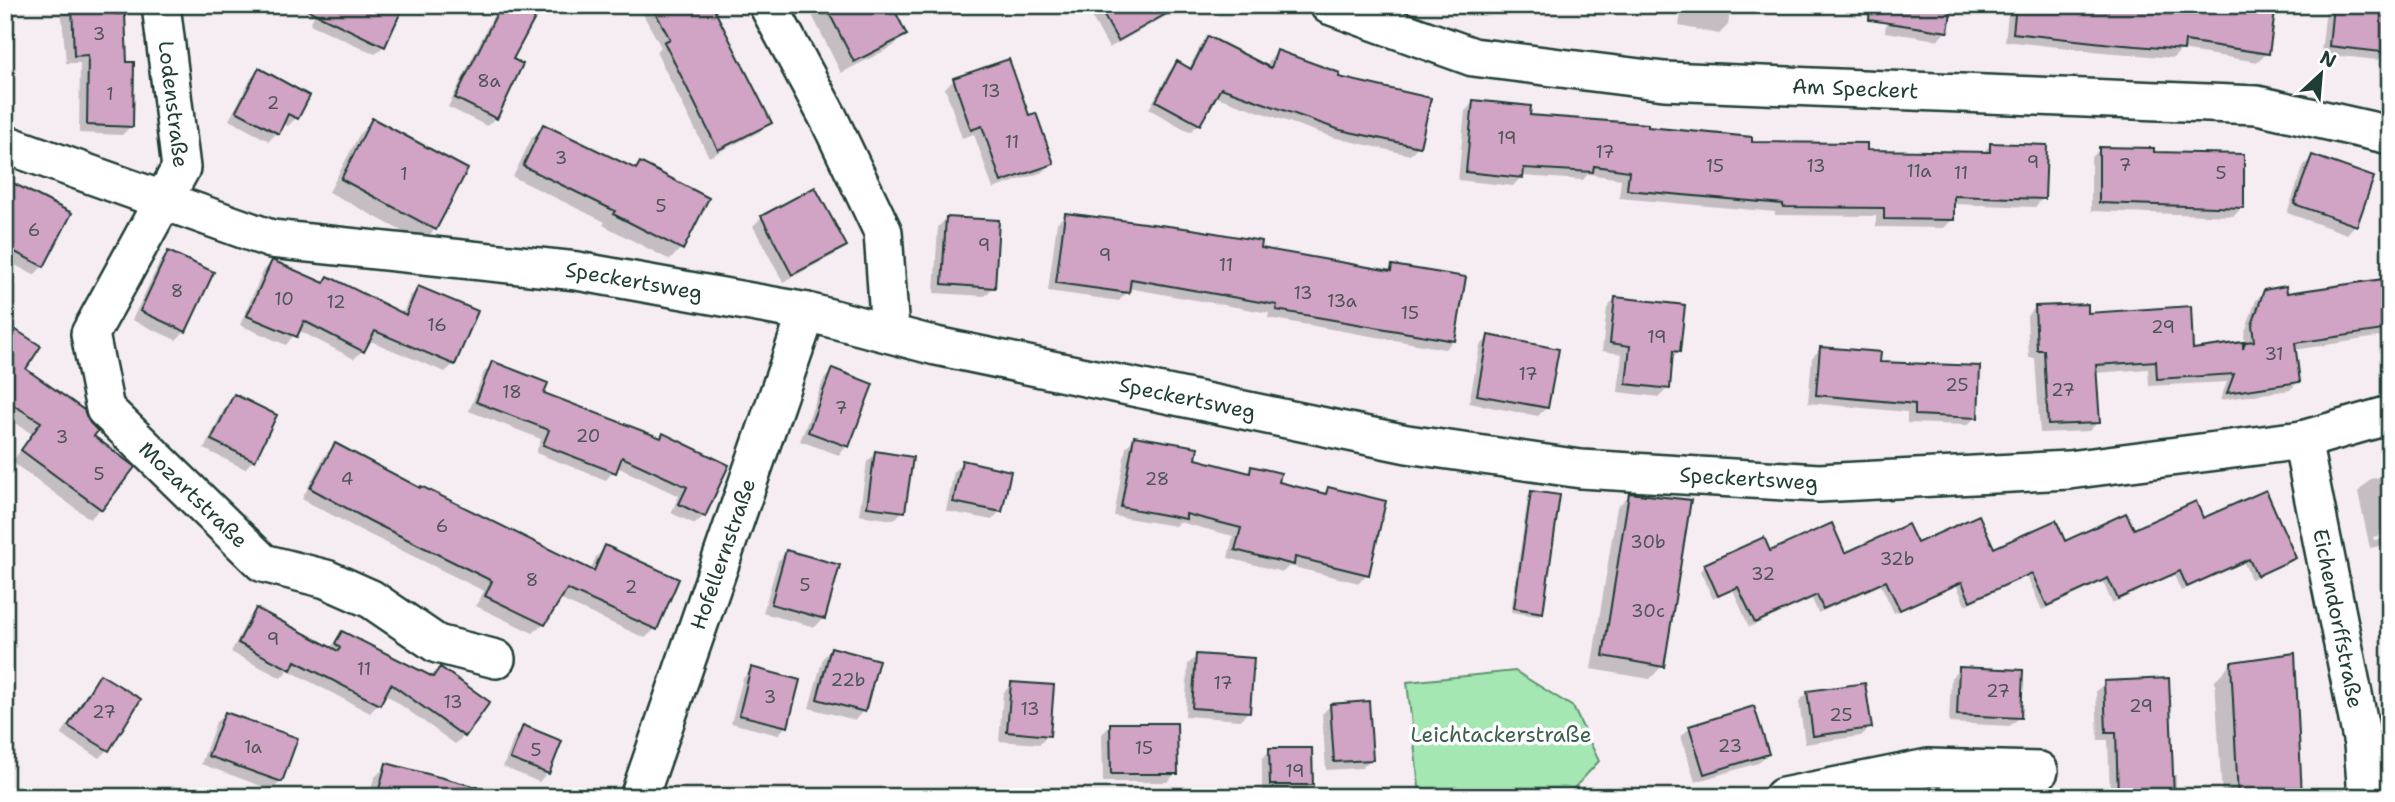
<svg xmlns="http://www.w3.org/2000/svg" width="2395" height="802" font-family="'Shantell Sans',sans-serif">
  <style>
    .green { fill: #a4e7b2; stroke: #629273; stroke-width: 2 }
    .shadow { fill: #0003 }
    .building { fill: #d1a3c4; stroke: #1f3d34; stroke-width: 2 }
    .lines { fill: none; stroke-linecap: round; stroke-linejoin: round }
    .street-casing { stroke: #1f3d34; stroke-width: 42 }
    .street { stroke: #fff; stroke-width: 37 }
    .labels { text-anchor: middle; stroke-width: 7; stroke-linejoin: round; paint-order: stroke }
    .number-label { font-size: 18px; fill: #4c5658 }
    .street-label { font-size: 21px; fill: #1f3d34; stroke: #fff }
    .park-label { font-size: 21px; fill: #3a5f4d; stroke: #fff }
  </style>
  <rect width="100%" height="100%" fill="#f6edf3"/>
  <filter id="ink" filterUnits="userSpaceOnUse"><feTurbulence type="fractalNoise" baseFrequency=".0143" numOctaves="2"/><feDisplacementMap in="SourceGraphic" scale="14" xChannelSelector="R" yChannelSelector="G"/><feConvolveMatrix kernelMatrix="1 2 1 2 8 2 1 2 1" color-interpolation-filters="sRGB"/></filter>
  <g filter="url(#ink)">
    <path class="green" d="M1515 671 1573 707 1599 761 1566 797 1420 795 1407 682Z"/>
    <path class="shadow" d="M61 5H115L131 126 122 135 79 133 80 63H66Z
      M319 5 384 46 375 54 310 24Z
      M478 5H540L511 60 495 118 487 126 448 107 494 14Z
      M638 5H706L770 122 761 131 709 157 656 52 661 47Z
      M807 5H890L905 35 892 47 841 73Z
      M1085 5H1176L1177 7 1168 15 1109 48Z
      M1575 5H1623L1617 12Z
      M1682 5H1731L1728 25 1719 34 1679 26Z
      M1889 5 1946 31 1938 40 1885 32Z
      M2009 5H2275L2267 53 2258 62 2181 50 2173 58 2103 52 2005 41Z
      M2329 5H2386L2387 52 2378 60 2321 54 2326 8Z
      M1208 38 1267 68 1269 61 1277 52 1337 78 1418 146 1410 155 1332 137 1214 96 1199 124 1190 132 1149 109 1169 72 1177 64 1188 70 1200 47Z
      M259 71 296 118 288 126 282 124 277 133 269 141 229 120 251 79Z
      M954 80 1028 118 1052 164 1043 172 993 189 974 134 962 138 945 88Z
      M1474 102 1528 117 1646 129 1750 144 1866 152 1982 154 1991 144 2043 198 2035 207 1953 204 1952 220 1944 228 1876 227V216L1775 215V212L1619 198 1621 179 1588 174 1583 180 1522 176 1513 186 1458 180 1465 111Z
      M373 121 435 229 422 242 329 192 360 133Z
      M544 126 634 170 640 164 681 248 670 260 603 225 605 222 513 177 532 137Z
      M2100 149 2153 154 2242 207 2234 216 2091 211V158Z
      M2312 157 2355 225 2347 234 2287 213 2304 165Z
      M5 188 43 266 34 275 5 260Z
      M1065 215 1387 272 1393 266 1454 340 1445 349 1268 318 1269 313 1128 288 1127 292 1119 301 1048 291 1057 223Z
      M762 217 844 245 836 254 783 282 753 226Z
      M947 218 993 287 985 296 934 293 938 227Z
      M168 253 185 331 176 340 132 320 160 262Z
      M272 262 322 284 328 278 402 315 410 296 419 288 454 364 445 372 368 340 362 351 354 359 298 330 286 345 240 325 263 271Z
      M2390 280V335L2294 350 2299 381 2290 390 2220 400 2227 382 2149 386 2148 369 2095 373 2098 422 2089 431 2040 433 2035 358H2029L2027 316 2036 307 2086 315 2192 351 2241 349 2245 345 2244 335 2256 300 2265 291 2285 295Z
      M1615 299 1678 351 1671 359 1668 388 1659 397 1618 392 1622 354 1602 351 1607 308Z
      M5 325 24 369 92 436 101 508 90 519 12 462 32 434 5 416Z
      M1489 337 1546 408 1538 416 1469 403 1480 346Z
      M1820 349 1878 364 1976 417 1967 425 1907 423V412L1808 403 1812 358Z
      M493 363 542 394 660 439 663 435 704 516 695 524 671 513 679 496 617 467 606 480 536 453 541 439 469 411 484 372Z
      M832 371 847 446 839 455 800 441 824 379Z
      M234 396 275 416 253 460 245 469 204 449 226 405Z
      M1135 438 1194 460 1246 474 1252 468 1277 483 1323 495 1328 489 1367 574 1359 583 1289 566 1283 572 1228 558 1233 536 1179 522 1175 526 1114 516 1126 447Z
      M335 445 419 490 590 571 596 557 606 547 655 629 645 638 559 599 543 624 533 633 476 606 484 591 360 530 302 499 325 455Z
      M876 453 903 511 894 520 859 515 867 462Z
      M963 462 1000 511 992 520 946 511 954 471Z
      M2390 475V533L2373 537 2374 540 2390 537V544L2370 548 2358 492 2370 479Z
      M1532 493 1542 612 1538 616 1511 612 1528 497Z
      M1630 495 1662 666 1650 679 1591 669 1617 507Z
      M2202 520 2294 558 2289 563 2251 579 2244 563 2181 591 2174 575 2112 603 2103 582 2042 610 2027 576 1965 605 1957 586 1894 613 1881 585 1818 613 1812 599 1749 627 1733 590 1713 599 1700 571 1705 565 1769 554 1844 555 1916 545 1993 550 2064 543Z
      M786 552 823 619 815 627 763 613 778 561Z
      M256 610 330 648 343 633 432 678 441 669 464 736 455 744 384 693 378 704 370 713 288 670 281 678 231 652 248 619Z
      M831 649 863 711 855 720 809 708 823 658Z
      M1197 656 1249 711 1240 720 1185 716 1188 664Z
      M2231 664 2300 797H2222L2215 680Z
      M752 669 786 726 778 735 731 723 743 678Z
      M1959 669 2019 718 2010 726 1949 723 1951 678Z
      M100 676 107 750 99 758 61 735 92 685Z
      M2105 683 2171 775H2176V797H2110L2108 740H2098L2096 691Z
      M1012 684 1048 735 1040 744 999 741 1003 693Z
      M1808 693 1870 727 1861 736 1805 744 1799 701Z
      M1331 705 1371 759 1362 768 1326 770 1322 714Z
      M225 714 281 781 272 790 201 764 216 722Z
      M1111 725 1176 773 1167 782H1103L1102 734Z
      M524 727 547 773 539 782 503 767 515 736Z
      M1690 728 1767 754 1758 763 1695 782 1681 736Z
      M1270 750 1311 784 1302 793H1262V759Z
      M387 765 488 792 486 797H369L374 778Z"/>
    <path class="building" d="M72 5H116V14H125L127 62H134L133 127 87 125 88 55 74 56Z
      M297 5H404L385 47Z
      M501 5H542L513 59 523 64 497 119 455 98Z
      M651 5H712L772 123 718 150 664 42 670 39Z
      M825 5H892L907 35 854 62Z
      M1098 5H1182L1118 41Z
      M1870 5H1952L1948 32 1869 20Z
      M2016 5H2276L2269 54 2185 41 2184 50 2112 44 2013 33Z
      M2333 5H2390V53L2329 46Z
      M1208 36 1271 68 1277 50 1340 73 1339 77 1431 98 1420 147 1340 130 1221 88 1200 125 1156 101 1177 61 1191 69Z
      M1009 59 1029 115 1036 113 1054 164 1001 182 982 126 971 130 953 78Z
      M259 68 310 96 298 119 288 114 279 134 236 111Z
      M1473 100 1531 106 1530 115 1648 124V127L1752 137V142L1867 143V150L1990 152V143L2047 145 2045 199 1954 196V220L1884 219V208L1783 207V204L1627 190 1629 171 1594 166 1593 172 1524 168 1523 178 1466 172Z
      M372 118 468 169 436 230 341 179Z
      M543 124 636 169 640 162 709 198 683 250 613 214 615 211 523 166Z
      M2099 147 2154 148V152L2244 154V208L2099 203Z
      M2312 155 2374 177 2357 226 2294 204Z
      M5 179 72 213 44 267 5 247Z
      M815 187 847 246 792 275 761 216Z
      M1065 213 1192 229 1262 241 1261 248 1391 271 1392 265 1466 277 1455 341 1276 310 1277 305 1131 279 1129 293 1056 283Z
      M946 217 999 220 995 288 942 284Z
      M168 251 214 272 186 332 140 311Z
      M272 260 324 283 328 276 406 315 418 286 478 311 455 365 375 331 364 352 304 321 297 337 247 316Z
      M2390 278V329L2295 343 2300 382 2227 393 2234 374 2157 379 2156 361 2096 365 2100 423 2048 425 2044 350H2037L2035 306 2088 304V313L2191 306 2193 349 2243 342V349L2245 342 2254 341 2252 325 2264 290 2286 286 2287 293Z
      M1615 297 1685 305 1680 352 1673 351 1670 389 1626 384 1630 346 1610 343Z
      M5 323 41 346 26 369 84 410 90 423 98 431 94 436 135 467 102 510 21 450 41 422 5 400Z
      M1488 335 1559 349 1548 408 1477 395Z
      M1820 347 1881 352 1880 362 1980 366 1978 418 1915 415V404L1816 395Z
      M492 361 548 383 544 393 661 438 663 433 729 465 705 517 679 504 687 487 622 457 616 473 543 445 549 430 476 402Z
      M832 368 873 384 849 447 808 432Z
      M234 394 277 415 255 461 211 440Z
      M1134 436 1198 447 1196 459 1250 473 1251 466 1281 473 1279 482 1326 494 1328 487 1386 501 1369 575 1295 557 1294 565 1235 550 1241 528 1186 514V519L1121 507Z
      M335 443 420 488 421 486 594 571 605 545 679 579 657 630 567 589 545 625 485 596 492 581 370 521 310 488Z
      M875 451 913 457 905 512 867 507Z
      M962 460 1011 471 1002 512 953 502Z
      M2266 490 2296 558 2257 576 2249 559 2187 587 2180 571 2118 599 2108 578 2047 606 2032 573 1970 601 1962 582 1900 610 1886 581 1823 609 1817 595 1755 623 1738 587 1718 596 1704 564 1764 537 1770 551 1832 523 1845 553 1908 524 1917 543 1979 515 1994 548 2056 520 2065 541 2126 513 2134 529 2196 501 2203 518Z
      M1531 491 1560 495 1543 613 1514 608Z
      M1629 493 1691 500 1664 667 1603 656Z
      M786 550 840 565 825 619 771 604Z
      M256 608 338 651 340 648 335 643 342 631 433 677 440 667 490 702 465 737 391 684 380 705 295 661 291 670 238 643Z
      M831 647 879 660 865 712 817 699Z
      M2295 653 2302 797H2238L2231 662Z
      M1196 654 1254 658 1250 712 1192 708Z
      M751 667 800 680 788 727 739 715Z
      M1959 667 2023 670 2021 718 1957 715Z
      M100 674 141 699 109 751 68 726Z
      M2169 678 2174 797H2118L2116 732H2106L2104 681Z
      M1011 682 1054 685 1050 736 1007 732Z
      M1865 683 1872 728 1813 736 1807 691Z
      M1369 701 1373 760 1334 762 1330 704Z
      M1754 706 1769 754 1704 774 1689 726Z
      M225 712 298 738 282 782 208 756Z
      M1110 723H1177L1178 774H1111Z
      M523 725 562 741 549 774 510 759Z
      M1269 748H1312L1313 785H1270Z
      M386 763 481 788 480 797H377Z"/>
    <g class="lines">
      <defs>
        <g id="street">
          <path id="s1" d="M161 5 181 168 90 334 105 409 263 563 326 579 371 599 437 644 496 659"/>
          <path d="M768 5 829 119 883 232 890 333"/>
          <path id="s2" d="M1329 5 1473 57 1664 81 2257 105 2390 135"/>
          <path id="s3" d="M5 144 271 239 577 271 807 312 936 346 1407 444 1581 469 1819 483 2069 470 2302 440 2390 415"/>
          <path id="s4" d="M2302 440 2363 744 2367 797"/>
          <path id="s5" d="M639 797 807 312"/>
          <path d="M1783 797 1928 768 2039 771"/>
        </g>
      </defs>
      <use href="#street" class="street-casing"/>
      <use href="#street" class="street"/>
    </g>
  </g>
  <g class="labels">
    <g class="number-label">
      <text x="99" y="40">3</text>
      <text x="489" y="87">8a</text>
      <text x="991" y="97">13</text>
      <text x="110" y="100">1</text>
      <text x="273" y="109">2</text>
      <text x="1507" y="144">19</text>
      <text x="1012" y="148">11</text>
      <text x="1605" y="158">17</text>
      <text x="561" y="164">3</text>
      <text x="2033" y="168">9</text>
      <text x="2125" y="171">7</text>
      <text x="1715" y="172">15</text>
      <text x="1816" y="172">13</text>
      <text x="1919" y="177">11a</text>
      <text x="1961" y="179">11</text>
      <text x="2221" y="179">5</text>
      <text x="404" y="180">1</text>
      <text x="661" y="212">5</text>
      <text x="34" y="236">6</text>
      <text x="984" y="251">9</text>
      <text x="1105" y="261">9</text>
      <text x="1226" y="271">11</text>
      <text x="177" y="297">8</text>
      <text x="1303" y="299">13</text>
      <text x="284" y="305">10</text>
      <text x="1342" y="307">13a</text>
      <text x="336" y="308">12</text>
      <text x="1410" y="319">15</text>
      <text x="437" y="331">16</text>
      <text x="2163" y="333">29</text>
      <text x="1657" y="343">19</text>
      <text x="2274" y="360">31</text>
      <text x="1528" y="380">17</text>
      <text x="1957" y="391">25</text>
      <text x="2063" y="396">27</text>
      <text x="512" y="398">18</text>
      <text x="841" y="414">7</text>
      <text x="588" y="442">20</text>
      <text x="62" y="443">3</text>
      <text x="99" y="480">5</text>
      <text x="347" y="485">4</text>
      <text x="1157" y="485">28</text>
      <text x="442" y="532">6</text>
      <text x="1648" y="548">30b</text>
      <text x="1897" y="565">32b</text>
      <text x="1763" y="580">32</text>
      <text x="532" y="586">8</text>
      <text x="805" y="591">5</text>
      <text x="631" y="593">2</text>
      <text x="1648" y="617">30c</text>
      <text x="273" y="645">9</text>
      <text x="364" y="675">11</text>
      <text x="848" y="686">22b</text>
      <text x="1223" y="689">17</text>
      <text x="1998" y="697">27</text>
      <text x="770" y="703">3</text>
      <text x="453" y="708">13</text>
      <text x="2141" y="712">29</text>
      <text x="1030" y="715">13</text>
      <text x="104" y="718">27</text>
      <text x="1841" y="721">25</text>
      <text x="1730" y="752">23</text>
      <text x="253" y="753">1a</text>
      <text x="1144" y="754">15</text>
      <text x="536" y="756">5</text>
      <text x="1295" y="777">19</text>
    </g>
    <g class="street-label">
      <text dy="7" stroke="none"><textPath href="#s2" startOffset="537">Am Speckert</textPath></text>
      <text dy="7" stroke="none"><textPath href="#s1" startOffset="100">Lodenstraße</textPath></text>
      <text dy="7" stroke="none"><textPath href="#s3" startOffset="648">Speckertsweg</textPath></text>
      <text dy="7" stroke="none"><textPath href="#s3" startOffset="1214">Speckertsweg</textPath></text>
      <text dy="7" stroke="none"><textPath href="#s3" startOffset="1782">Speckertsweg</textPath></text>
      <text dy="7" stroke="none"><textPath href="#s1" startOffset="553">Mozartstraße</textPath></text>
      <text dy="7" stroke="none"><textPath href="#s5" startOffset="257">Hofellernstraße</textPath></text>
      <text dy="7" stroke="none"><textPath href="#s4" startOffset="182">Eichendorffstraße</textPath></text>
    </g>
    <g class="park-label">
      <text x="1501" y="742">Leichtackerstraße</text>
    </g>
  </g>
  <rect width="2395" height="802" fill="none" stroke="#fff" stroke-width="28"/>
  <rect x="14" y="14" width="2367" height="774" fill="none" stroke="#1f3d34" stroke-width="2.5" filter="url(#ink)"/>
  <g transform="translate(2321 74) rotate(26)" stroke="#ffffff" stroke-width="5" paint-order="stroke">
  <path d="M0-5L12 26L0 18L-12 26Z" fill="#1f3d34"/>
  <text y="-10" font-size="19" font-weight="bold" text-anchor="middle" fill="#1f3d34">N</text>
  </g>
</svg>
